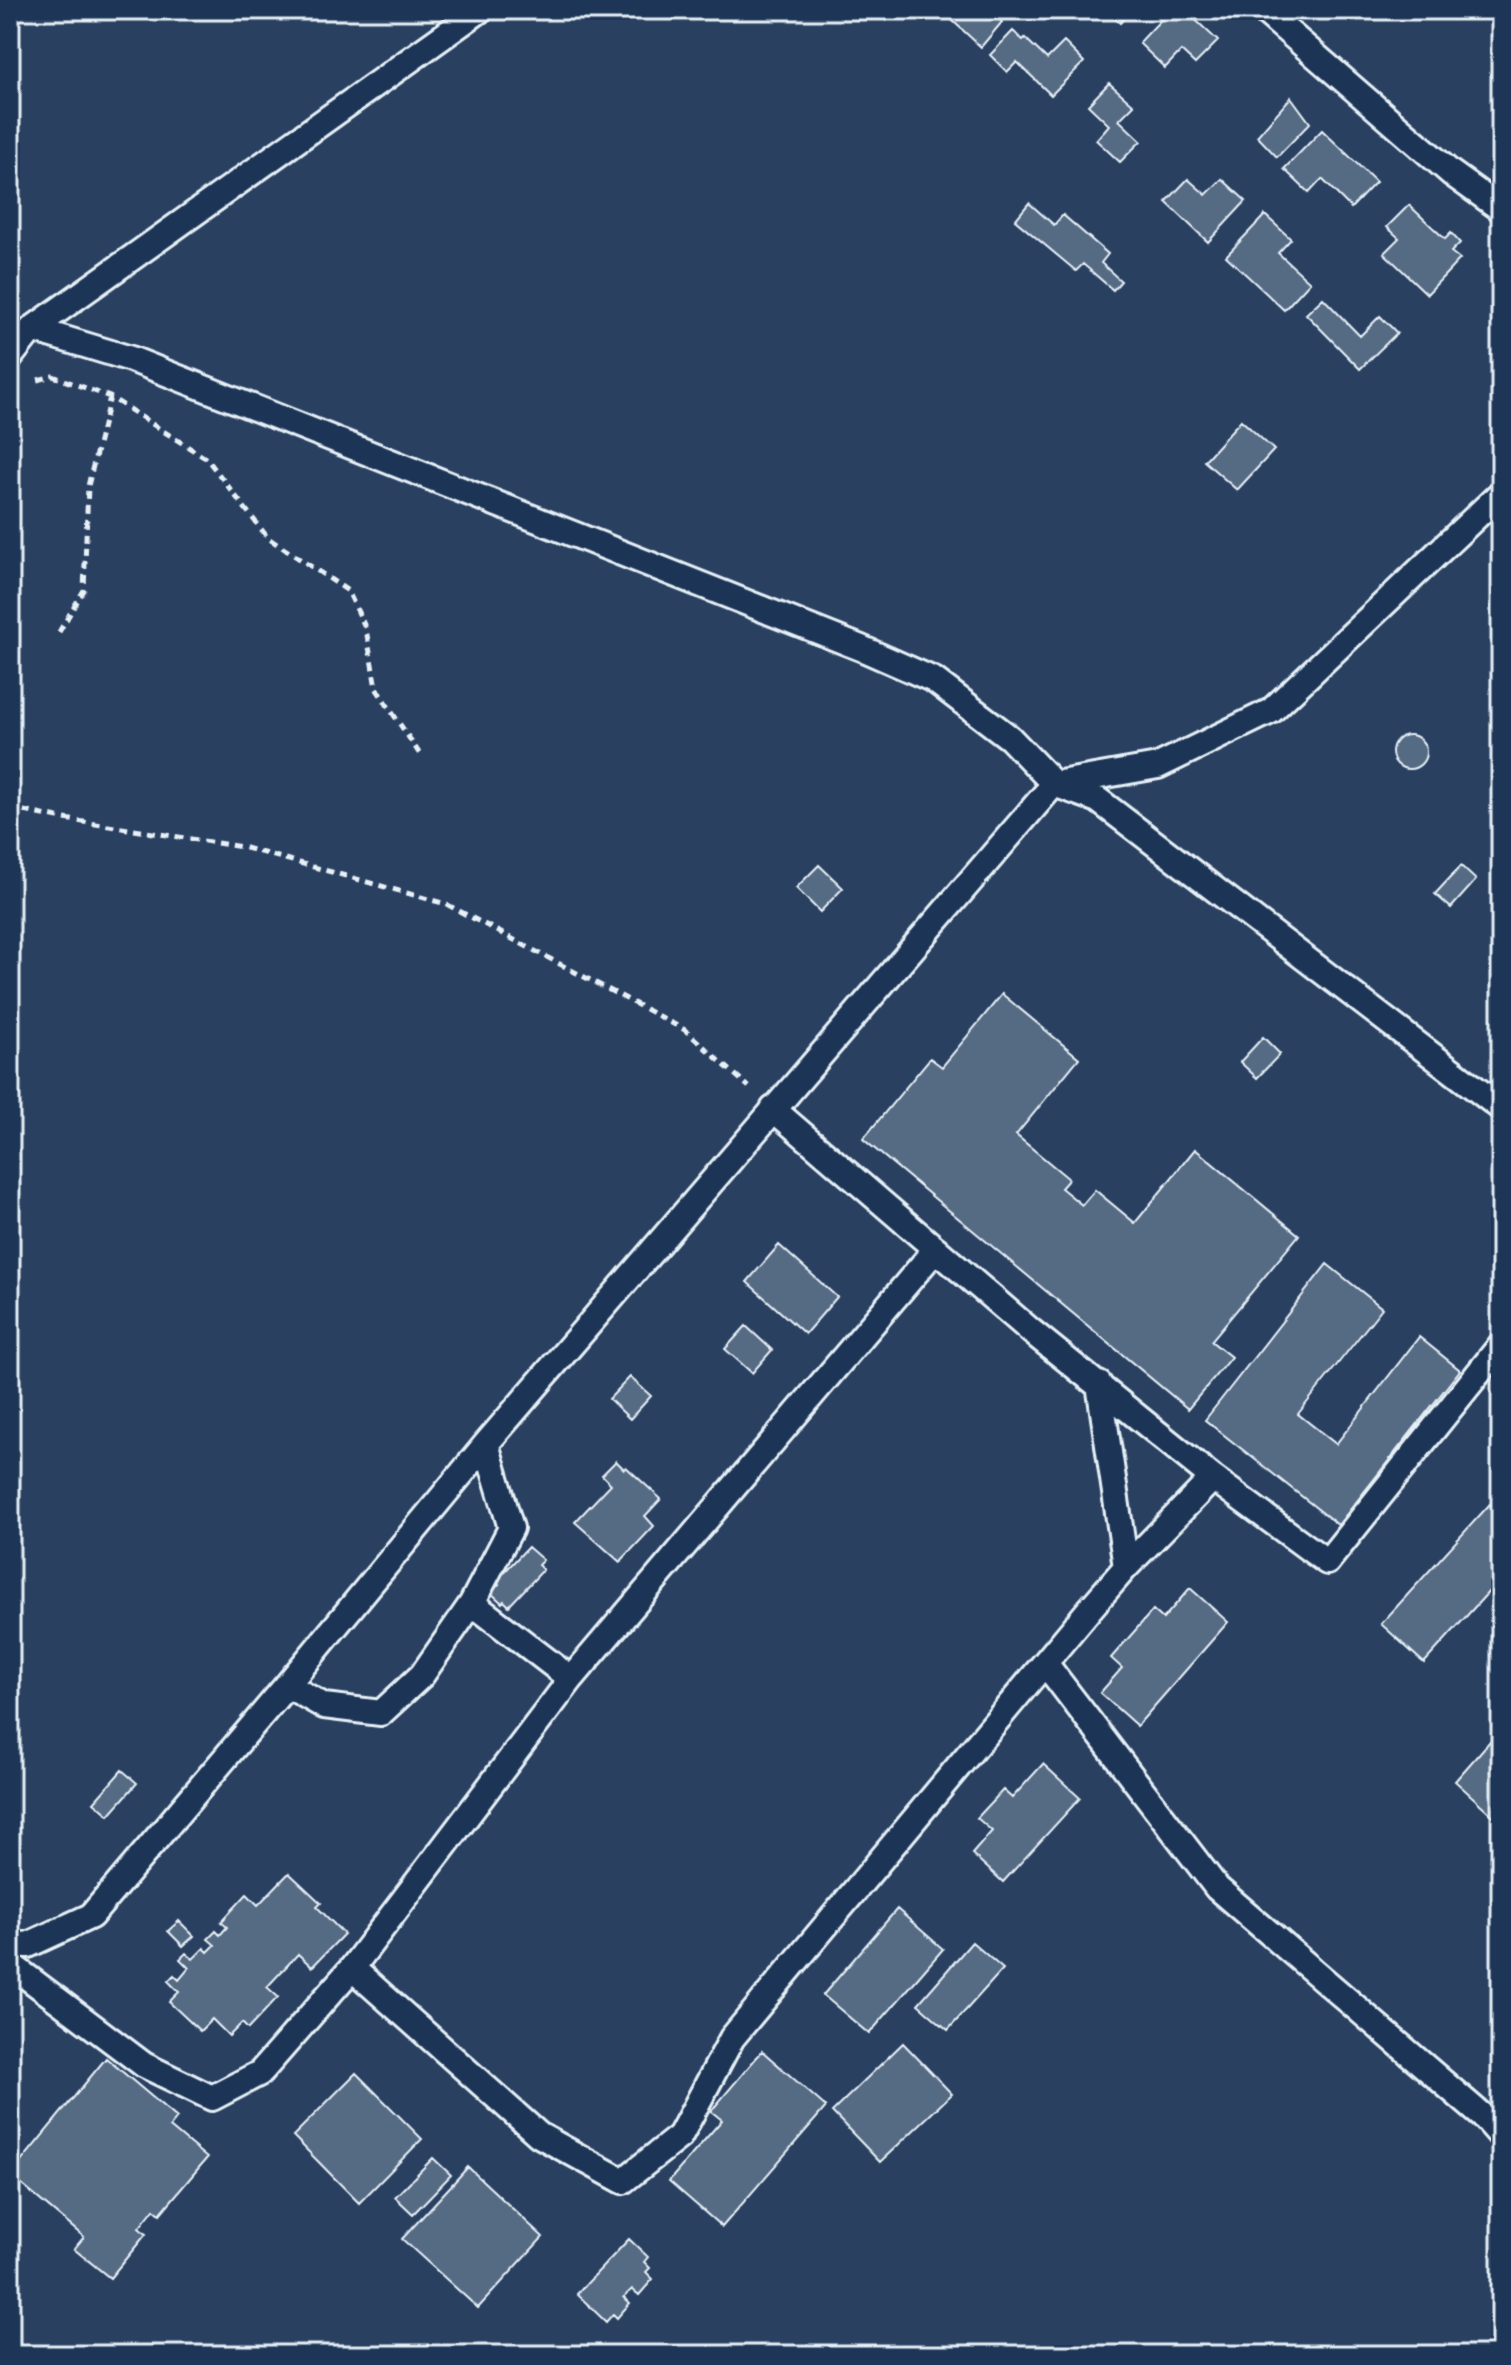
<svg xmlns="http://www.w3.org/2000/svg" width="1511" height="2365" font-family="Kalam,sans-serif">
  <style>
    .building { fill: #556a83; stroke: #e8f1f8; stroke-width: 2 }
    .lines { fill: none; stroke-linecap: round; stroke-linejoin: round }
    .lane-casing { stroke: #e8f1f8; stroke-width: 30 }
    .path { stroke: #e8f1f8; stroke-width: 5; stroke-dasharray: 8 6; stroke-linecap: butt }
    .lane { stroke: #1d3557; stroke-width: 24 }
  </style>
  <rect width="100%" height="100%" fill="#294061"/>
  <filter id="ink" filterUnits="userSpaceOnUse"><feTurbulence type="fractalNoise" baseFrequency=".0125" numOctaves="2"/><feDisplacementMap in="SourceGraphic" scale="16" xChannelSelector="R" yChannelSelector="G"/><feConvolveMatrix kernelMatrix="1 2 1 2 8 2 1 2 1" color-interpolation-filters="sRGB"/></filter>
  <g filter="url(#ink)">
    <path class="building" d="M941 10H989L1002 22 981 47Z
      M1105 10H1132L1120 23Z
      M1170 10H1185L1218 41 1195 64 1181 51 1165 68 1139 43Z
      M1013 31 1023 40 1025 38 1047 59 1064 42 1084 62 1051 95 1017 62 1007 72 990 55Z
      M1109 83 1134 105 1119 120 1141 141 1120 162 1096 140 1109 125 1088 105Z
      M1291 97 1310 123 1277 157 1257 136Z
      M1322 130 1376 182 1351 208 1322 179 1309 193 1284 169Z
      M1188 179 1206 195 1222 179 1246 201 1208 242 1166 202Z
      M1029 203 1054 225 1063 215 1108 254 1101 263 1121 281 1113 290 1083 264 1076 271 1015 220Z
      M1409 205 1445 239 1451 233 1460 243 1451 252 1460 259 1427 294 1384 253 1399 238 1387 227Z
      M1265 215 1291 239 1278 253 1310 282 1284 310 1226 256Z
      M1323 298 1360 336 1380 316 1397 333 1360 369 1306 314Z
      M1241 420 1274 450 1237 490 1204 461Z
      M1392 752a17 17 0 1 1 34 0a17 17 0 1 1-34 0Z
      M819 865 843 888 820 912 796 888Z
      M1461 866 1476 880 1451 908 1435 894Z
      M1002 994 1079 1058 1016 1135 1069 1179 1061 1188 1082 1205 1095 1190 1135 1223 1195 1149 1299 1235 1211 1341 1231 1357 1188 1409 863 1139 930 1058 942 1067Z
      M1263 1037 1280 1054 1257 1078 1240 1062Z
      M779 1245 837 1297 805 1334 747 1282Z
      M1327 1264 1382 1308 1298 1414 1336 1444 1419 1337 1460 1370 1338 1525 1205 1420Z
      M746 1326 772 1350 752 1373 725 1349Z
      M630 1377 651 1396 630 1419 609 1399Z
      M616 1461 624 1469 626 1467 661 1499 645 1516 654 1526 620 1562 575 1522 611 1484 602 1475Z
      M1490 1504 1501 1514V1578L1424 1663 1381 1624Z
      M528 1547 543 1560 538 1565 543 1570 509 1606 504 1601 502 1603 491 1593 499 1584 496 1581Z
      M1190 1588 1228 1622 1137 1726 1100 1693 1122 1668 1111 1658 1153 1610 1163 1619Z
      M1491 1740 1501 1749V1823L1455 1781Z
      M1043 1764 1080 1798 1003 1882 972 1854 992 1831 977 1818 1003 1790 1012 1798Z
      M122 1770 137 1783 109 1815 94 1802Z
      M289 1873 321 1903 317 1907 344 1934 312 1967 298 1954 267 1987 278 1997 248 2029 242 2023 229 2036 212 2019 200 2031 169 2002 179 1992 168 1981 174 1975 179 1980 189 1968 180 1959 186 1953 193 1959 204 1948 208 1952 215 1945 208 1939 216 1931 220 1935 227 1927 221 1922 247 1894 258 1905Z
      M897 1909 943 1949 869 2034 823 1995Z
      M179 1921 194 1936 183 1946 168 1931Z
      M972 1942 1003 1969 948 2030 918 2004Z
      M903 2043 952 2094 880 2162 832 2112Z
      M762 2051 826 2107 722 2227 669 2181 722 2120 711 2111Z
      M106 2058 177 2118 170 2127 207 2158 160 2214 154 2209 139 2228 146 2234 110 2278 74 2249 84 2237 10 2175Z
      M356 2073 422 2139 359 2203 293 2136Z
      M433 2158 451 2175 413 2214 395 2197Z
      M468 2167 543 2237 478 2308 402 2239Z
      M629 2239 648 2257 644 2262 650 2268 646 2272 653 2279 639 2295 632 2289 624 2297 630 2303 617 2318 613 2314 606 2322 577 2294Z"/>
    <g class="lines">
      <defs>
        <path id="lane" d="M1263 10 1451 173 1501 209
          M32 329 131 359 861 648 934 680 1010 738 1054 784 1098 800 1501 1108
          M10 357 32 329 480 10
          M773 1109 1031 1331 1213 1478 1327 1562 1501 1345
          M1099 1384 1126 1567
          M472 1603 571 1679
          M1045 1663 1217 1888 1487 2120 1501 2136
          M287 1685 324 1706 381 1713 422 1675 472 1603 511 1528 486 1444
          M10 1944 28 1945 91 1916 287 1685 486 1444 1054 784 1158 766 1271 711 1501 493
          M10 1964 144 2065 212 2098 260 2073 352 1968 571 1679 936 1249
          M352 1968 539 2135 623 2181 680 2136 732 2038 1088 1611 1126 1567 1213 1478"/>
      </defs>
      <use href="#lane" class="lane-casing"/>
      <path class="path" d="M38 380 53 376 110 397 207 459 268 538 348 591 366 629 376 688 421 756
        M59 632 84 590 88 486 110 397
        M10 808 58 818 242 847 446 904 685 1030 749 1087"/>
      <use href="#lane" class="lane"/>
    </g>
  </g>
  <rect width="1511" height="2365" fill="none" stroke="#1d3557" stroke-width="40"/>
  <rect x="20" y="20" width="1471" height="2325" fill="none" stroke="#e8f1f8" stroke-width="3" filter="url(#ink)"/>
</svg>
